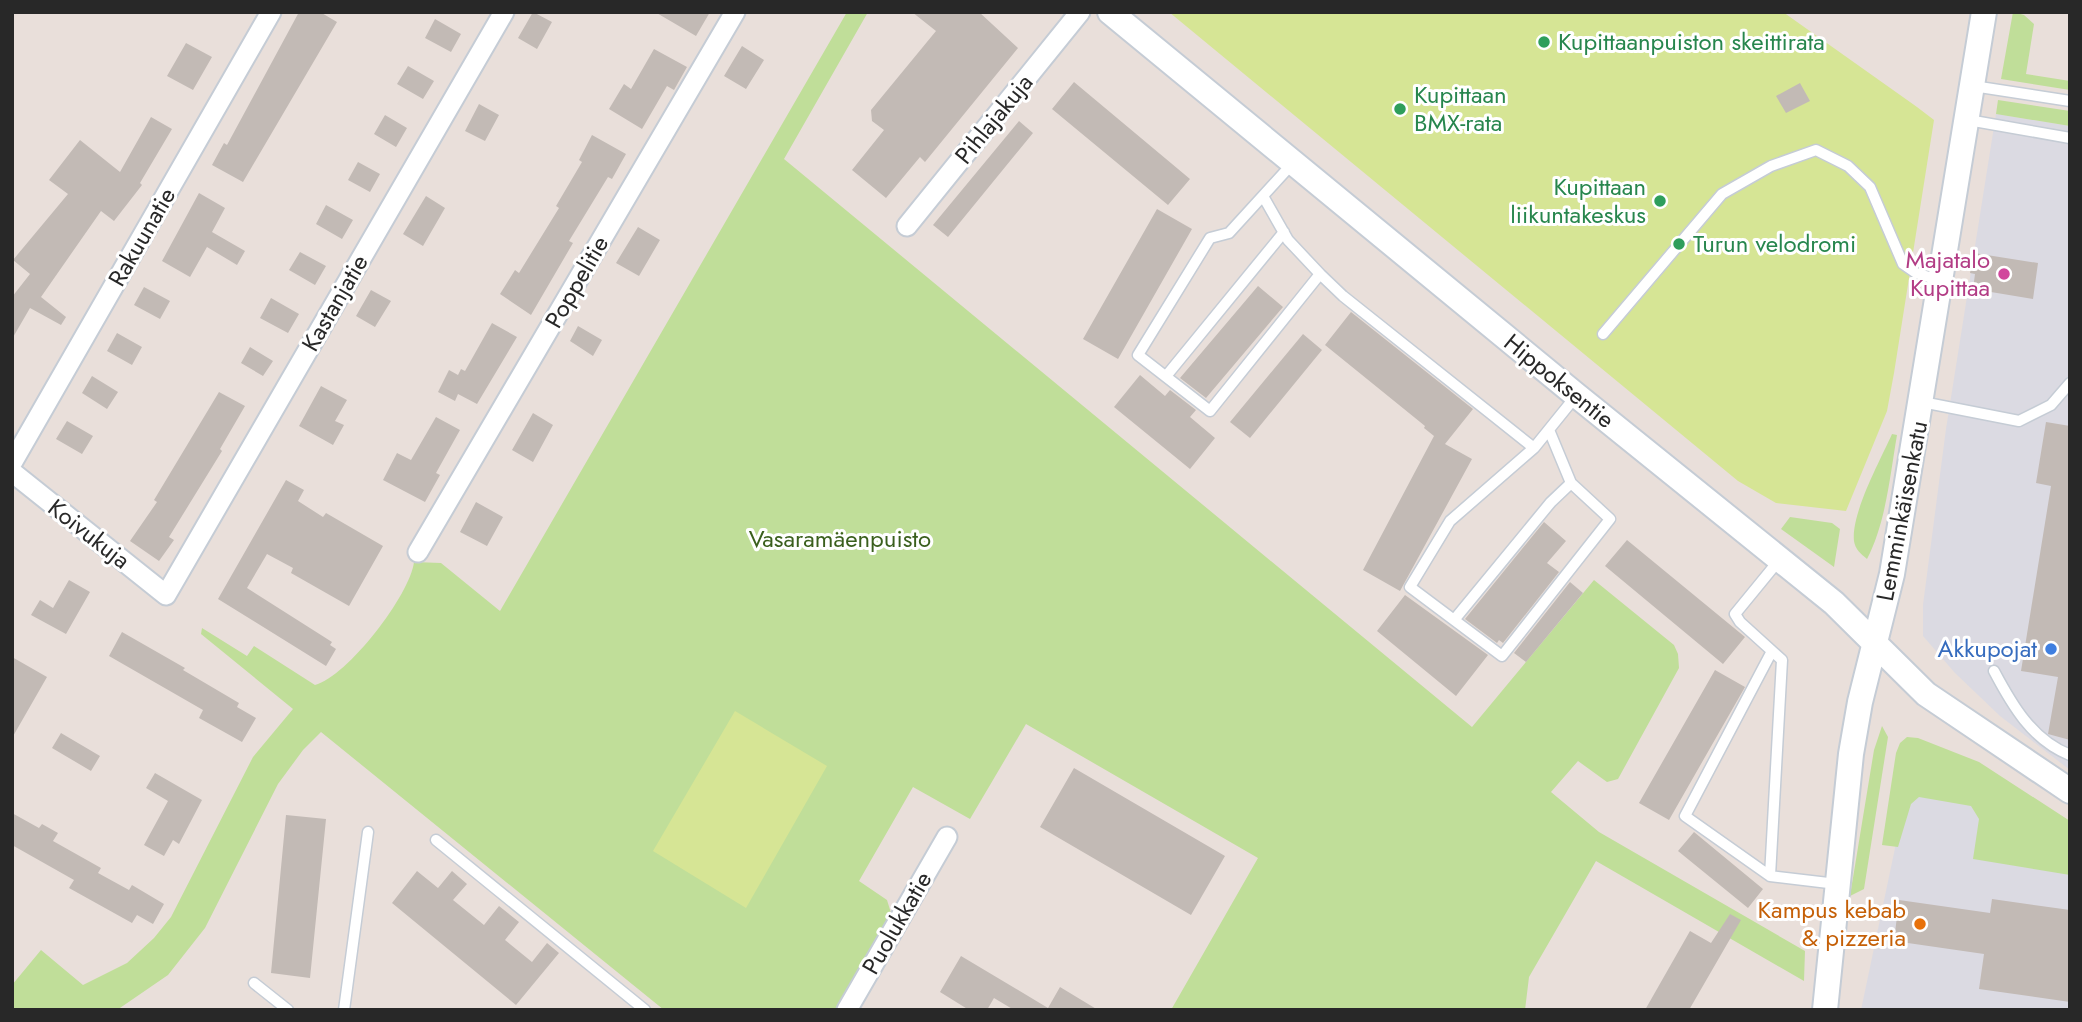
<svg xmlns="http://www.w3.org/2000/svg" width="2082" height="1022" font-family="Jost,sans-serif">
  <style>
    .industrial { fill: #dbdae2 }
    .green { fill: #c0de99 }
    .pitch { fill: #d6e595 }
    .building { fill: #c2bab5 }
    .lines { fill: none; stroke-linecap: round; stroke-linejoin: round }
    .service-casing { stroke: #c5ccd5; stroke-width: 13 }
    .minor-casing { stroke: #c5ccd5; stroke-width: 23 }
    .tertiary-casing { stroke: #c5ccd5; stroke-width: 28 }
    .service { stroke: #fff; stroke-width: 10 }
    .minor { stroke: #fff; stroke-width: 19 }
    .tertiary { stroke: #fff; stroke-width: 24 }
    .leisure-dot { fill: #2e9e5b; stroke: #fff; stroke-width: 2.5 }
    .hotel-dot { fill: #d1479c; stroke: #fff; stroke-width: 2.5 }
    .shop-dot { fill: #3f7fe0; stroke: #fff; stroke-width: 2.5 }
    .food-dot { fill: #e8710a; stroke: #fff; stroke-width: 2.5 }
    .labels { text-anchor: middle; stroke-width: 6; stroke-linejoin: round; paint-order: stroke }
    .leisure-label { font-size: 24px; fill: #27864d; stroke: #fff; text-anchor: start }
    .street-label { font-size: 24px; fill: #282828; stroke: #fff }
    .hotel-label { font-size: 24px; fill: #b23c85; stroke: #fff; text-anchor: end }
    .park-label { font-size: 24px; fill: #3a5f1d; stroke: #fff }
    .shop-label { font-size: 24px; fill: #366cbe; stroke: #fff; text-anchor: end }
    .food-label { font-size: 24px; fill: #c56008; stroke: #fff; text-anchor: end }
  </style>
  <rect width="100%" height="100%" fill="#e9dfda"/>
  <path class="industrial" d="M1996 114 2070 126V770L2000 716 1955 673 1923 636V605L1946 429Z
    M1907 791 1982 802 2070 861V1010H1861Z"/>
  <path class="green" d="M847 12H868L784 159 1472 727 1594 580 1674 645 1678 654 1679 668 1618 779 1607 782 1578 761 1551 792 1599 832 1805 951 1804 981 1596 861 1529 977 1525 1010H1171L1258 858 1026 724 970 819 913 787 859 881 887 900 891 913 836 1010H664L321 732 303 750 278 784 205 928 168 975 117 1010H12V985L41 950 83 985 127 963 154 938 171 917 253 757 293 709 201 634 202 628 247 656 254 646 315 685C348 676 410 595 414 562L441 563 500 611Z
    M2013 12 2024 15 2034 24 2026 74 2070 81V90L2001 79Z
    M1998 100 2070 111V126L1996 114Z
    M1892 434 1897 435C1890 475 1886 523 1867 559 1861 554 1855 549 1854 541 1851 513 1880 461 1892 434Z
    M1790 517 1832 523 1840 529 1834 567 1781 529Z
    M1882 726 1888 737 1864 889 1850 896 1874 750Z
    M1907 737 1918 738 1979 762 2070 821V875L1973 859 1979 819 1971 806 1919 797 1911 804 1898 847 1882 845 1896 753 1900 743Z"/>
  <path class="pitch" d="M1169 12H1783L1917 107 1934 120 1894 373 1887 411 1846 511 1776 503 1738 481Z
    M735 711 827 766 746 908 653 851Z"/>
  <path class="building" d="M299 12H320L337 22 243 182 212 165 224 143 227 145Z
    M533 12 552 22 537 49 518 38Z
    M655 12H710L696 36Z
    M912 12H979L1018 48 925 162 920 157 886 198 852 170 884 130 872 121 871 110 936 31Z
    M435 19 461 34 451 52 425 38Z
    M186 43 212 57 193 90 167 76Z
    M742 46 764 60 746 89 724 76Z
    M654 49 687 67 674 90 667 86 642 129 609 109 624 84 631 89Z
    M408 66 434 81 423 99 397 84Z
    M1074 82 1190 179 1168 205 1052 109Z
    M1800 83 1810 101 1786 113 1776 96Z
    M479 104 499 115 485 141 465 131Z
    M385 115 407 128 396 147 374 134Z
    M151 117 172 129 140 183 142 185 114 221 101 211 41 297 66 317 61 325 30 308 12 339V297L30 274 13 260 68 194 49 180 80 140 120 172Z
    M1019 121 1033 133 948 237 933 225Z
    M592 135 626 154 612 179 608 177 569 241 573 243 531 315 500 294 515 270 519 273 559 208 556 206 582 162 579 160Z
    M358 162 380 174 370 192 348 180Z
    M199 193 225 208 212 232 245 251 237 265 207 247 190 277 162 261Z
    M426 196 445 208 423 246 403 234Z
    M326 205 353 220 342 239 316 224Z
    M1157 209 1192 229 1118 359 1083 339Z
    M638 227 660 240 639 276 616 263Z
    M300 252 326 266 315 285 289 270Z
    M1974 253 2038 263 2033 299 1973 289 1975 274 1970 273Z
    M1258 286 1283 307 1206 398 1180 378Z
    M144 287 170 301 160 319 134 305Z
    M371 290 391 301 375 327 356 316Z
    M271 298 299 314 288 333 260 318Z
    M1351 312 1473 409 1445 444 1472 459 1400 591 1363 570 1434 436 1424 428 1425 426 1325 345Z
    M492 323 517 337 477 404 458 394 455 401 438 392 449 370 458 375 461 369 465 371Z
    M578 326 602 340 593 356 570 341Z
    M117 333 142 347 132 365 107 351Z
    M1303 334 1322 350 1250 438 1230 422Z
    M250 347 273 361 263 376 241 363Z
    M1140 375 1165 396 1170 390 1196 410 1190 417 1215 438 1190 469 1114 407Z
    M92 376 118 392 107 409 82 393Z
    M321 386 347 400 335 421 344 425 333 445 299 426Z
    M219 392 245 406 220 449 222 451 169 537 174 540 159 561 130 541 157 502 154 500Z
    M533 413 553 425 533 462 512 450Z
    M436 417 460 430 436 473 440 475 425 502 383 480 397 453 411 460Z
    M67 421 93 436 82 454 56 439Z
    M2046 422 2070 426V740L2048 734 2058 677 2021 671 2051 486 2036 483Z
    M286 480 304 490 298 501 323 517 326 513 383 546 349 606 291 573 293 568 267 554 247 588 332 642 330 645 336 649 326 666 218 599Z
    M476 502 503 517 487 546 460 532Z
    M1544 522 1566 541 1547 563 1559 572 1503 643 1499 640 1497 643 1465 619Z
    M1627 540 1745 637 1723 664 1605 566Z
    M69 580 90 592 66 634 31 615 40 600 53 608Z
    M1570 582 1583 593 1526 662 1514 653Z
    M1405 595 1488 655 1456 696 1377 631Z
    M122 632 185 668 183 670 239 703 237 707 256 718 242 742 199 718 203 710 109 656Z
    M12 657 47 677 12 738Z
    M1715 670 1745 687 1669 820 1639 803Z
    M61 733 100 756 91 771 52 748Z
    M1074 768 1225 856 1191 915 1040 827Z
    M155 773 202 800 179 844 173 840 164 856 144 845 168 801 146 788Z
    M12 813 39 828 42 824 58 833 53 841 101 868 98 873 129 890 132 885 164 904 153 924 137 915 132 923 69 888 74 880 12 845Z
    M286 815 326 819 310 978 271 973Z
    M1694 832 1763 889 1748 908 1678 851Z
    M417 871 438 888 452 871 467 884 453 900 484 925 499 906 519 922 505 940 532 962 547 943 559 953 516 1005 392 903Z
    M1992 899 2070 910V1002L1979 989 1984 954 1894 941 1899 900 1990 913Z
    M1730 914 1741 920 1689 1010H1645L1690 931 1711 943Z
    M961 956 1048 1008 1060 987 1098 1010H1014L994 998 987 1010H969L940 992Z"/>
  <g class="lines">
    <defs>
      <path id="service" d="M1973 86 2070 101
        M1968 120 2070 138
        M1263 196 1288 240 1320 274 1210 411 1138 355 1210 238 1229 233 1292 164
        M1320 274 1343 296 1534 448
        M1603 334 1722 194 1771 166 1816 150 1848 166 1870 187 1903 264 1916 273 1941 281
        M1167 375 1284 232
        M1922 402 2019 421 2051 405 2070 383
        M1549 430 1571 483 1610 519 1502 656 1410 587 1450 521 1534 448 1576 396
        M1780 559 1735 614 1740 622 1782 660 1770 876 1837 884
        M1454 620 1551 502 1571 483
        M1994 671C2012 705 2032 740 2070 755
        M436 840 645 1010
        M1770 876 1685 816 1772 651
        M254 983 288 1010
        M344 1010 368 832"/>
      <path id="minor" d="M907 226 1080 12
        M12 463 271 12
        M12 472 166 595 504 12
        M418 552 735 12
        M847 1010 947 837"/>
      <path id="tertiary" d="M1110 12 1576 395 1834 603 1926 694 2070 791
        M1825 1010 1851 754 1860 702 1892 574 1984 12"/>
    </defs>
    <use href="#service" class="service-casing"/>
    <use href="#minor" class="minor-casing"/>
    <use href="#tertiary" class="tertiary-casing"/>
    <use href="#service" class="service"/>
    <use href="#minor" class="minor"/>
    <use href="#tertiary" class="tertiary"/>
  </g>
  <g class="leisure-dot">
    <circle cx="1544" cy="42" r="7"/>
    <circle cx="1400" cy="109" r="7"/>
    <circle cx="1660" cy="201" r="7"/>
    <circle cx="1679" cy="244" r="7"/>
  </g>
  <circle class="hotel-dot" cx="2004" cy="274" r="7"/>
  <circle class="shop-dot" cx="2051" cy="649" r="7"/>
  <circle class="food-dot" cx="1920" cy="924" r="7"/>
  <g class="labels">
    <g class="leisure-label">
      <text x="1558" y="50">Kupittaanpuiston skeittirata</text>
      <text x="1414" y="103">Kupittaan<tspan x="1414" dy="28">BMX-rata</tspan></text>
      <text x="1646" y="195" text-anchor="end">Kupittaan<tspan x="1646" dy="28">liikuntakeskus</tspan></text>
      <text x="1693" y="252">Turun velodromi</text>
    </g>
    <g class="street-label">
      <text transform="translate(994 119) rotate(-51)" y="8">Pihlajakuja</text>
      <text transform="translate(142 237) rotate(-60)" y="8">Rakuunatie</text>
      <text transform="translate(577 282) rotate(-60)" y="8">Poppelitie</text>
      <text transform="translate(335 303) rotate(-60)" y="8">Kastanjatie</text>
      <text transform="translate(1559 381) rotate(39)" y="8">Hippoksentie</text>
      <text transform="translate(1902 511) rotate(-79)" y="8">Lemminkäisenkatu</text>
      <text transform="translate(89 534) rotate(38)" y="8">Koivukuja</text>
      <text transform="translate(897 923) rotate(-60)" y="8">Puolukkatie</text>
    </g>
    <g class="hotel-label">
      <text x="1990" y="268">Majatalo<tspan x="1990" dy="28">Kupittaa</tspan></text>
    </g>
    <g class="park-label">
      <text x="840" y="547">Vasaramäenpuisto</text>
    </g>
    <g class="shop-label">
      <text x="2037" y="657">Akkupojat</text>
    </g>
    <g class="food-label">
      <text x="1906" y="918">Kampus kebab<tspan x="1906" dy="28">&amp; pizzeria</tspan></text>
    </g>
  </g>
  <rect width="2082" height="1022" fill="none" stroke="#282828" stroke-width="28"/>
</svg>
